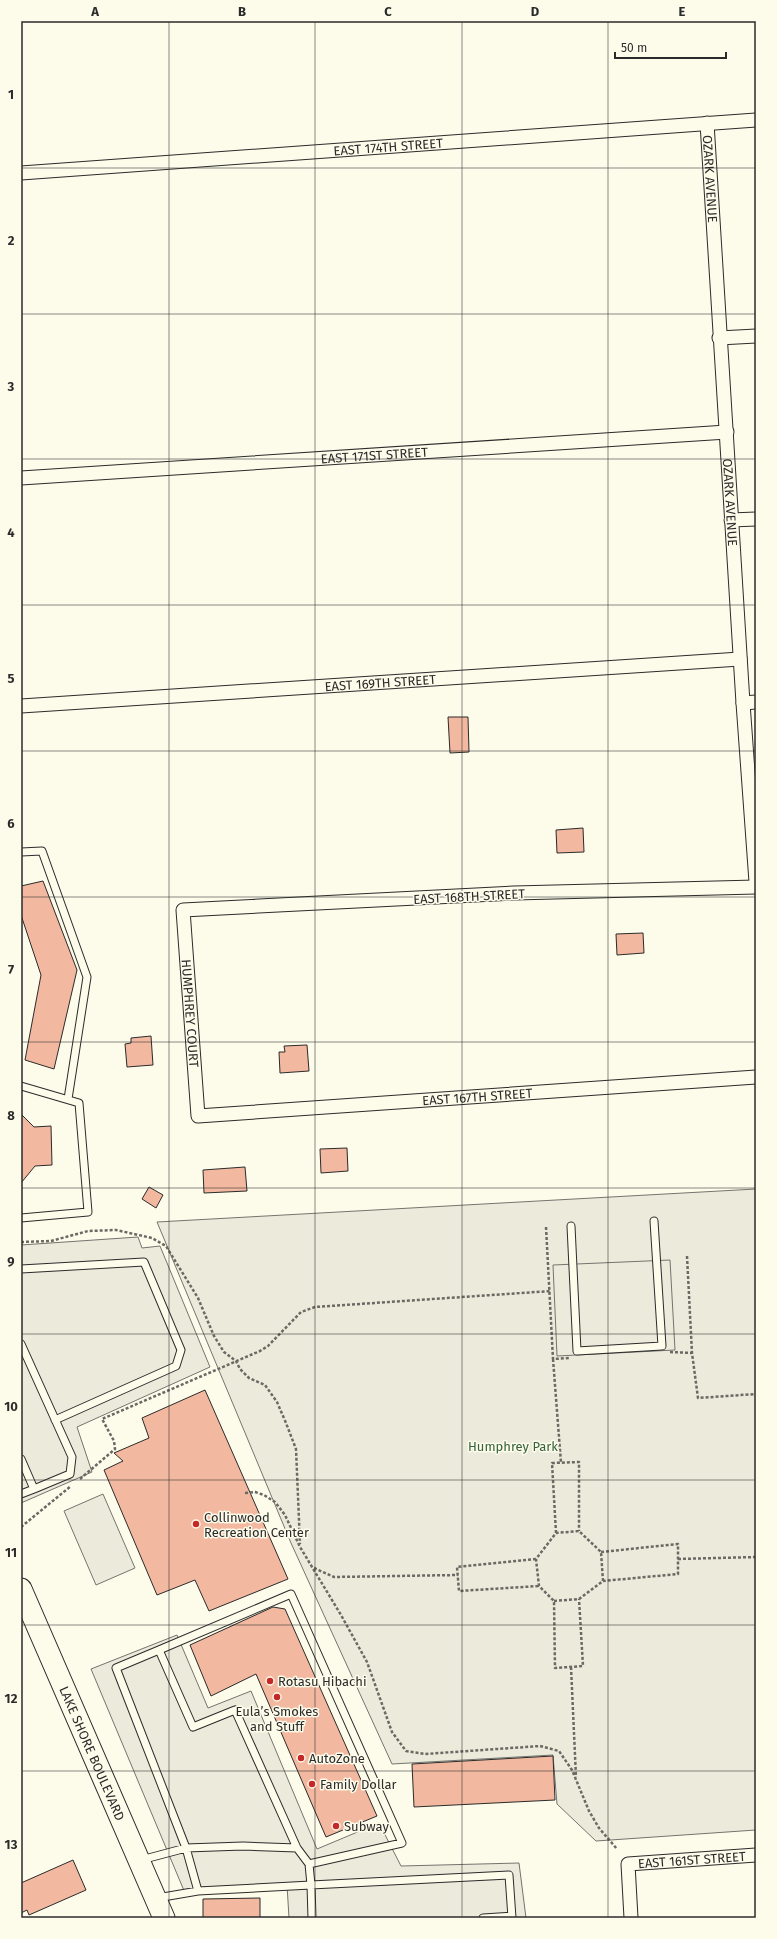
<svg xmlns="http://www.w3.org/2000/svg" width="777" height="1939" font-family="'Fira Sans',sans-serif">
  <style>
    .green { fill: #ecebdb; stroke: #74746e }
    .parking { fill: #eceadb; stroke: #74746e }
    .building { fill: #f2b8a0; stroke: #2b2b2b }
    .lines { fill: none; stroke-linecap: round; stroke-linejoin: round }
    .lane-casing { stroke: #2b2b2b; stroke-width: 9 }
    .street-casing { stroke: #2b2b2b; stroke-width: 15 }
    .primary-casing { stroke: #2b2b2b; stroke-width: 23 }
    .path { stroke: #6a6964; stroke-width: 2.5; stroke-dasharray: 3 2; stroke-linecap: butt }
    .lane { stroke: #fdfbea; stroke-width: 7 }
    .street { stroke: #fdfbea; stroke-width: 13 }
    .primary { stroke: #fdfbea; stroke-width: 21 }
    .grid { fill: none; stroke: #2b2b2b; stroke-width: 1; stroke-opacity: 0.55 }
    .poi-dot { fill: #c62828; stroke: #fdfbea; stroke-width: 1.5 }
    .labels { text-anchor: middle; stroke-width: 3; stroke-linejoin: round; paint-order: stroke }
    .street-label { font-size: 13px; fill: #2b2b2b; stroke: #fdfbea }
    .park-label { font-size: 13px; fill: #34623c; stroke: #fdfbea }
    .poi-label { font-size: 13px; fill: #2b2b2b; stroke: #fdfbea; text-anchor: start }
    .neatline { fill: none; stroke: #2b2b2b; stroke-width: 1.5 }
    .grid-label { font-size: 13px; text-anchor: middle; font-weight: bold; fill: #2b2b2b }
  </style>
  <rect width="100%" height="100%" fill="#fdfbea"/>
  <path class="green" d="M756 1189V1830L596 1841 557 1804 553 1755 392 1764 291 1543 157 1222Z"/>
  <path class="parking" d="M138 1237 142 1248 160 1246 210 1367 77 1427 92 1472 21 1503V1245Z
    M670 1260 675 1350 557 1356 553 1265Z
    M103 1494 135 1568 96 1585 64 1511Z
    M177 1635 208 1708 251 1691 317 1849 379 1823 401 1866 519 1863 526 1918H289L287 1885 185 1893 91 1669Z"/>
  <path class="building" d="M448 717H468L469 752 450 753Z
    M583 828 584 852 557 853 556 830Z
    M43 881 77 970 54 1069 25 1060 41 975 21 915V886Z
    M643 933 644 953 617 955 616 934Z
    M151 1036 153 1065 127 1067 125 1044 131 1043V1038Z
    M307 1045 309 1071 280 1073 279 1052H285L284 1046Z
    M21 1114 34 1127 51 1126 52 1165 35 1166 21 1183Z
    M347 1148 348 1171 321 1173 320 1149Z
    M245 1167 247 1191 204 1193 203 1170Z
    M149 1187 163 1195 156 1208 142 1199Z
    M205 1390 288 1579 209 1611 195 1580 157 1595 104 1470 123 1461 114 1453 149 1438 142 1418Z
    M273 1607 285 1609 377 1816 326 1837 256 1674 211 1696 190 1645Z
    M553 1756 555 1800 414 1807 412 1764Z
    M73 1860 86 1890 29 1915 27 1910 21 1913V1883Z
    M260 1898V1918H203V1899Z"/>
  <g class="lines">
    <defs>
      <path id="lane" d="M21 852 42 851 87 977 68 1099
        M21 1086 79 1103 88 1212 21 1218
        M571 1226 577 1351 662 1346 654 1221
        M21 1269 144 1262 181 1350 176 1366 55 1420
        M21 1344 72 1457 70 1474 34 1489 21 1459
        M21 1494 34 1489
        M159 1650 291 1594 402 1843 309 1864
        M141 1860 186 1848 243 1846 297 1848
        M198 1891 186 1848 116 1668 159 1650 193 1727 235 1710 297 1848 309 1864 311 1885 509 1875 512 1918
        M157 1898 198 1891 311 1885 312 1918
        M483 1918 512 1916"/>
      <g id="street">
        <path id="s1" d="M707 123 743 703 756 882"/>
        <path id="s2" d="M21 173 756 120"/>
        <path d="M719 338 756 336"/>
        <path id="s3" d="M21 478 727 432"/>
        <path d="M731 520 756 519"/>
        <path d="M743 703 756 702"/>
        <path id="s4" d="M21 706 740 659"/>
        <path id="s5" d="M756 887 514 893 183 910 198 1116 756 1077"/>
        <path id="s6" d="M631 1918 628 1864 756 1855"/>
      </g>
      <g id="primary">
        <path id="s7" d="M21 1589 164 1918"/>
      </g>
    </defs>
    <use href="#lane" class="lane-casing"/>
    <use href="#street" class="street-casing"/>
    <use href="#primary" class="primary-casing"/>
    <path class="path" d="M546 1227 553 1359 569 1358
      M21 1242 51 1241 88 1231 116 1230 152 1238 166 1246 198 1298 214 1336 224 1352 236 1361 240 1369 249 1378 265 1385 277 1402 286 1423 296 1449 300 1544
      M687 1256 692 1353
      M670 1352 692 1353 698 1398 756 1394
      M553 1359 561 1463
      M80 1479 115 1449 114 1441 102 1419 260 1351 268 1346 301 1312 315 1307 551 1291
      M245 1493 255 1492 264 1495 275 1502 285 1515 300 1547 341 1615 367 1662 392 1732 406 1751 425 1754 540 1746 559 1751 572 1770 589 1811 599 1828 617 1849
      M21 1527 71 1486
      M556 1533 552 1463 579 1462V1531
      M601 1552 678 1544V1574L603 1581
      M536 1559 457 1567 459 1591 539 1586
      M678 1559 756 1557
      M314 1568 334 1577 458 1575
      M554 1601 579 1599 603 1581 601 1552 579 1531 556 1533 536 1559 539 1586 554 1601 555 1668 583 1666 579 1599
      M571 1667 576 1777"/>
    <use href="#lane" class="lane"/>
    <use href="#street" class="street"/>
    <use href="#primary" class="primary"/>
  </g>
  <path class="grid" d="M169 21V1918M315 21V1918M462 21V1918M608 21V1918M21 168H756M21 314H756M21 459H756M21 605H756M21 751H756M21 897H756M21 1042H756M21 1188H756M21 1334H756M21 1480H756M21 1625H756M21 1771H756"/>
  <g class="poi-dot">
    <circle cx="196" cy="1524" r="4"/>
    <circle cx="270" cy="1681" r="4"/>
    <circle cx="277" cy="1697" r="4"/>
    <circle cx="301" cy="1758" r="4"/>
    <circle cx="312" cy="1784" r="4"/>
    <circle cx="336" cy="1826" r="4"/>
  </g>
  <g class="labels">
    <g class="street-label">
      <text dy="5" stroke="none"><textPath href="#s2" startOffset="368">EAST 174TH STREET</textPath></text>
      <text dy="5" stroke="none"><textPath href="#s1" startOffset="56">OZARK AVENUE</textPath></text>
      <text dy="5" stroke="none"><textPath href="#s3" startOffset="354">EAST 171ST STREET</textPath></text>
      <text dy="5" stroke="none"><textPath href="#s1" startOffset="380">OZARK AVENUE</textPath></text>
      <text dy="5" stroke="none"><textPath href="#s4" startOffset="360">EAST 169TH STREET</textPath></text>
      <text transform="translate(469 896) rotate(-3)" y="5">EAST 168TH STREET</text>
      <text dy="5" stroke="none"><textPath href="#s5" startOffset="677">HUMPHREY COURT</textPath></text>
      <text dy="5" stroke="none"><textPath href="#s5" startOffset="1060">EAST 167TH STREET</textPath></text>
      <text dy="5" stroke="none"><textPath href="#s7" startOffset="179">LAKE SHORE BOULEVARD</textPath></text>
      <text dy="5" stroke="none"><textPath href="#s6" startOffset="118">EAST 161ST STREET</textPath></text>
    </g>
    <g class="park-label">
      <text x="513" y="1451">Humphrey Park</text>
    </g>
    <g class="poi-label">
      <text x="204" y="1522">Collinwood<tspan x="204" dy="15">Recreation Center</tspan></text>
      <text x="278" y="1686">Rotasu Hibachi</text>
      <text x="277" y="1716" text-anchor="middle">Eula’s Smokes<tspan x="277" dy="15">and Stuff</tspan></text>
      <text x="309" y="1763">AutoZone</text>
      <text x="320" y="1789">Family Dollar</text>
      <text x="344" y="1831">Subway</text>
    </g>
  </g>
  <rect width="777" height="1939" fill="none" stroke="#fdfbea" stroke-width="44"/>
  <path d="M615 52v6h111v-6" fill="none" stroke="#2b2b2b" stroke-width="2"/>
  <text x="621" y="52" font-size="12" fill="#2b2b2b" stroke="#fdfbea" stroke-width="3" paint-order="stroke">50 m</text>
  <rect x="22" y="22" width="733" height="1895" class="neatline"/>
  <g class="grid-label">
    <text x="95" y="16">A</text>
    <text x="242" y="16">B</text>
    <text x="388" y="16">C</text>
    <text x="535" y="16">D</text>
    <text x="682" y="16">E</text>
    <text x="11" y="99">1</text>
    <text x="11" y="245">2</text>
    <text x="11" y="391">3</text>
    <text x="11" y="537">4</text>
    <text x="11" y="683">5</text>
    <text x="11" y="828">6</text>
    <text x="11" y="974">7</text>
    <text x="11" y="1120">8</text>
    <text x="11" y="1266">9</text>
    <text x="11" y="1411">10</text>
    <text x="11" y="1557">11</text>
    <text x="11" y="1703">12</text>
    <text x="11" y="1849">13</text>
  </g>
</svg>
